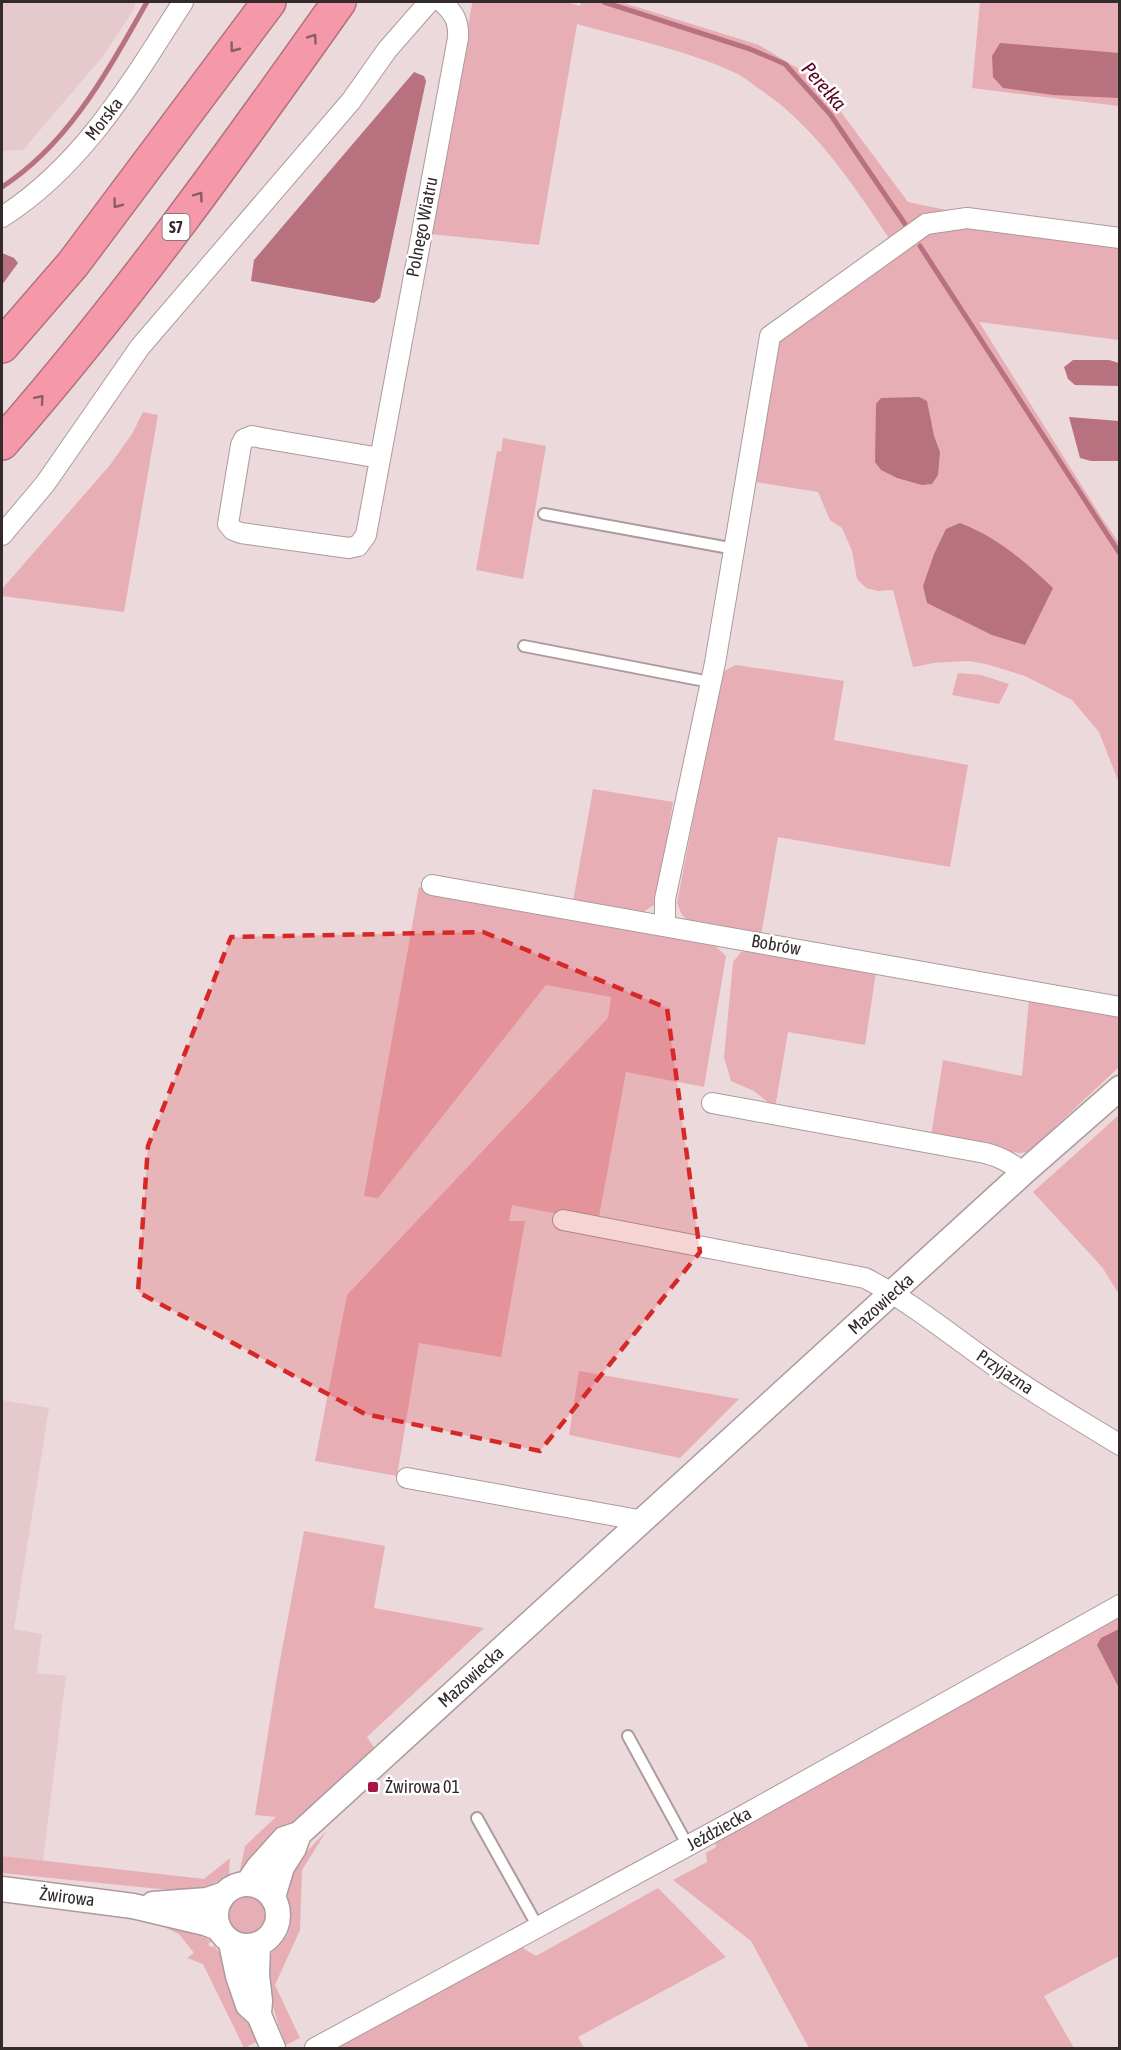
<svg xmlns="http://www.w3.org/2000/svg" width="1121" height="2050" font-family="'Asap Condensed',sans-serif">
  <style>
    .built { fill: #e5c9cd }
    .green { fill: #e7aeb6 }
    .water { fill: #b8727f }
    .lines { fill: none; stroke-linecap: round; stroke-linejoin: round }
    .stream { stroke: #b8727f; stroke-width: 5 }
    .service-casing { stroke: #ac9a9c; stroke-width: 14 }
    .minor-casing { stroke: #ac9a9c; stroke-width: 22 }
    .tertiary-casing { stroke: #ac9a9c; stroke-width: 27 }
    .motorway-casing { stroke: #b1727d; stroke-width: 36 }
    .service { stroke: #fff; stroke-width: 10 }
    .minor { stroke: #fff; stroke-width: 20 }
    .tertiary { stroke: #fff; stroke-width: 24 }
    .motorway { stroke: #f598a9; stroke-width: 33 }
    .oneway { stroke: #8a5c64 }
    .marked { fill: #d62828; fill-opacity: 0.2; stroke: #d62828; stroke-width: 4.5; stroke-dasharray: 12 8; stroke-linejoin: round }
    .poi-dot { fill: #a81348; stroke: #fff; stroke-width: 2 }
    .labels { text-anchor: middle; stroke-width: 5; stroke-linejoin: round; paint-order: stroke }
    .shield { fill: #fff; stroke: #706a6b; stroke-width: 1.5 }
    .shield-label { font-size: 16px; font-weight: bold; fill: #322a2b }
    .street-label { font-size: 18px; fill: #322a2b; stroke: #fff }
    .poi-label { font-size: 18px; fill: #322a2b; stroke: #fff; text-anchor: start }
    .water-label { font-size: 20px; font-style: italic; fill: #5b0222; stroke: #fff }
  </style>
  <rect width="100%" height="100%" fill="#ecd9db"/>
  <path class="built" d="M2 2H135L134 9 103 56 23 150 2 151Z
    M2 1400 49 1408 14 1629 42 1634 37 1673 66 1676 43 1861 2 1856Z"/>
  <path class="green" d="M475 2H567L580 6 581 2H621L759 45 802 71 835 104 908 202 946 210 891 241C854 186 816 127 761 90 753 85 746 78 738 74 687 50 630 39 577 24L539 245 429 234 472 4Z
    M980 2H1119V106L972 88Z
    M967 223 1119 243V340L979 322 1100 515 1119 543V783L1099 732 1072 700 1025 676 986 664 968 661 934 663 913 667 893 590 878 591 866 588 857 579 852 551 842 528 830 520 818 492 756 482 777 344 791 327 921 234Z
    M143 412 158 415 124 612 2 596V589L110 465 132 434Z
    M503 438 546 446 523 579 476 570 497 451 501 452Z
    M736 665 844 681 834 740 968 765 950 867 778 837 761 936 691 923 682 915 677 903 721 675 726 670Z
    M958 673 981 675 1009 684 999 704 952 695Z
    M593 789 673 802 657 903 643 912 573 901Z
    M419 887 708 939 726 956 704 1087 626 1072 598 1222 512 1205 509 1221H525L501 1357 419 1343 397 1476 315 1461 347 1295 608 1018 611 997 546 985 378 1198 364 1196Z
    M753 948 876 972 865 1045 788 1032 775 1108 754 1091 731 1081 724 1057 733 962 741 952Z
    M1029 999 1119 1015V1067L1028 1152 1019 1153 931 1136 943 1060 1022 1076Z
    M1119 1115V1294L1102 1267 1033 1192Z
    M579 1371 739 1399 680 1458 569 1435Z
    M304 1531 385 1546 374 1608 484 1628 367 1737 375 1749 240 1870 245 1846 276 1817 255 1815 277 1677Z
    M1119 1614V1956L1044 1996 1074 2048H809L751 1941 673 1880 707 1862 706 1853 716 1847 715 1840Z
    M327 1830 302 1870 300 1930 275 1985 300 2038 286 2045C273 2010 268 1994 269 1956 274 1950 281 1945 285 1939 298 1919 283 1899 289 1879 295 1861 315 1844 327 1830Z
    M2 1856 204 1879 230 1858 229 1874 207 1888 179 1891 2 1873Z
    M658 1888 726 1957 578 2037 584 2048H335L521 1947 536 1956Z
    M229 1915a18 18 0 1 1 36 0a18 18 0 1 1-36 0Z
    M164 1927 197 1934 212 1941 208 1944 211 1947 214 1946 220 1953 260 2040 244 2048 203 1964 187 1958 194 1953 179 1934Z"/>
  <path class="water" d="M1000 43 1119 53V98L1053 95 1003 88 993 77 992 56Z
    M414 72 424 76 426 81 380 298 374 303 251 281 254 260Z
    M2 253 14 258 18 263 2 285Z
    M1073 360H1109L1119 363V386L1075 385 1068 379 1064 367Z
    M919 397 927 401 934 436 940 452 938 475 932 484 922 485 897 478 881 470 875 462 876 404 881 398Z
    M1069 417 1119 421V461H1091L1080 458Z
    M960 523C997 537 1024 561 1053 588L1025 645 992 635 927 603 923 586 934 554 946 529Z
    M1119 1629V1688L1097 1645 1101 1638Z"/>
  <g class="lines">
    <path class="stream" d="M604 2 750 49 785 64 830 114 907 227
      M2 187C70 143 108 70 147 2
      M920 246 1120 554"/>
    <defs>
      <path id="service" d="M544 514 735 549
        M524 646 710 682
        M628 1736 688 1846
        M477 1818 538 1927"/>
      <path id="minor" d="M2 217C84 165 132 81 183 2
        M380 458 262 438 252 436 244 439 241 445 228 524 233 530 241 533 349 548 358 546 366 535 458 38C459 21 454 13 442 2
        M2 535 45 484 140 347 351 101 387 50 429 2
        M432 885 1120 1007
        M665 925V899L715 663 770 336 926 224 967 218 1120 238
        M712 1103 985 1153C1001 1157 1011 1163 1023 1173
        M563 1220 865 1278C911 1302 952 1336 995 1366 1035 1394 1078 1419 1120 1445
        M407 1478 644 1521
        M315 2048 739 1818 1120 1605"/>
      <path id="tertiary" d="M216 1915a31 31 0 1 1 62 0a31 31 0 1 1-62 0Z
        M247 1884 258 1868 284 1839 299 1834 1023 1173 1120 1088
        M2 1889 133 1906 205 1923 218 1928
        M273 1897 282 1867 294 1848 299 1834
        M153 1904 207 1900 222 1895
        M231 1943 238 1976 248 2005 259 2015 273 2048
        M258 1944 257 1975 260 2001 259 2013"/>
      <path id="motorway" d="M2 346 73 264 269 2
        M2 443C124 304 232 153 339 2"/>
    </defs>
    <use href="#service" class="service-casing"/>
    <use href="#minor" class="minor-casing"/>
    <use href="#tertiary" class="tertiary-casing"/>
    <use href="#motorway" class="motorway-casing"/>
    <use href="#service" class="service"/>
    <use href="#minor" class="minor"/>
    <use href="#tertiary" class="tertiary"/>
    <use href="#motorway" class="motorway"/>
  </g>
  <defs><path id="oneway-chevron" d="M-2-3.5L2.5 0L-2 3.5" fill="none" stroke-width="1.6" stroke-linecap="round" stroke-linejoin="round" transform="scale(1.5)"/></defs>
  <g class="oneway">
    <use href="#oneway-chevron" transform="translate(313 38) rotate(-55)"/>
    <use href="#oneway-chevron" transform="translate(234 48) rotate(127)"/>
    <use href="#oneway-chevron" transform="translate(199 196) rotate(-54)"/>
    <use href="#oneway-chevron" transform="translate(117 204) rotate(127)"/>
    <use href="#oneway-chevron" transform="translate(40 399) rotate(-49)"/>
  </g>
  <path class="marked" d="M483 932 667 1008 700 1252 540 1451 365 1414 138 1292 148 1146 231 937Z"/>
  <rect class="poi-dot" x="367" y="1781" width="12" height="12" rx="3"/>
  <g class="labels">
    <rect class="shield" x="162.5" y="214" width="27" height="26" rx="4.5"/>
    <g class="shield-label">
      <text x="176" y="233">S7</text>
    </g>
    <g class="street-label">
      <text transform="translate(104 119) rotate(-52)" y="6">Morska</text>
      <text transform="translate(422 227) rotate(-79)" y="6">Polnego Wiatru</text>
      <text transform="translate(776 945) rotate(10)" y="6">Bobrów</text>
      <text transform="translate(881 1304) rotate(-42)" y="6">Mazowiecka</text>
      <text transform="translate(1005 1372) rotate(34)" y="6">Przyjazna</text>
      <text transform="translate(471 1677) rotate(-42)" y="6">Mazowiecka</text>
      <text transform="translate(719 1829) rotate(-29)" y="6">Jeździecka</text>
      <text transform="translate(67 1897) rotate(7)" y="6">Żwirowa</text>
    </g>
    <g class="poi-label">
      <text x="385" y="1793">Żwirowa 01</text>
    </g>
    <g class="water-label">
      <text transform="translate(824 86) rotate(49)" y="7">Perełka</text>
    </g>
  </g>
  <rect width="1121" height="2050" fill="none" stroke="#322a2b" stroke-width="6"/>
</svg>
